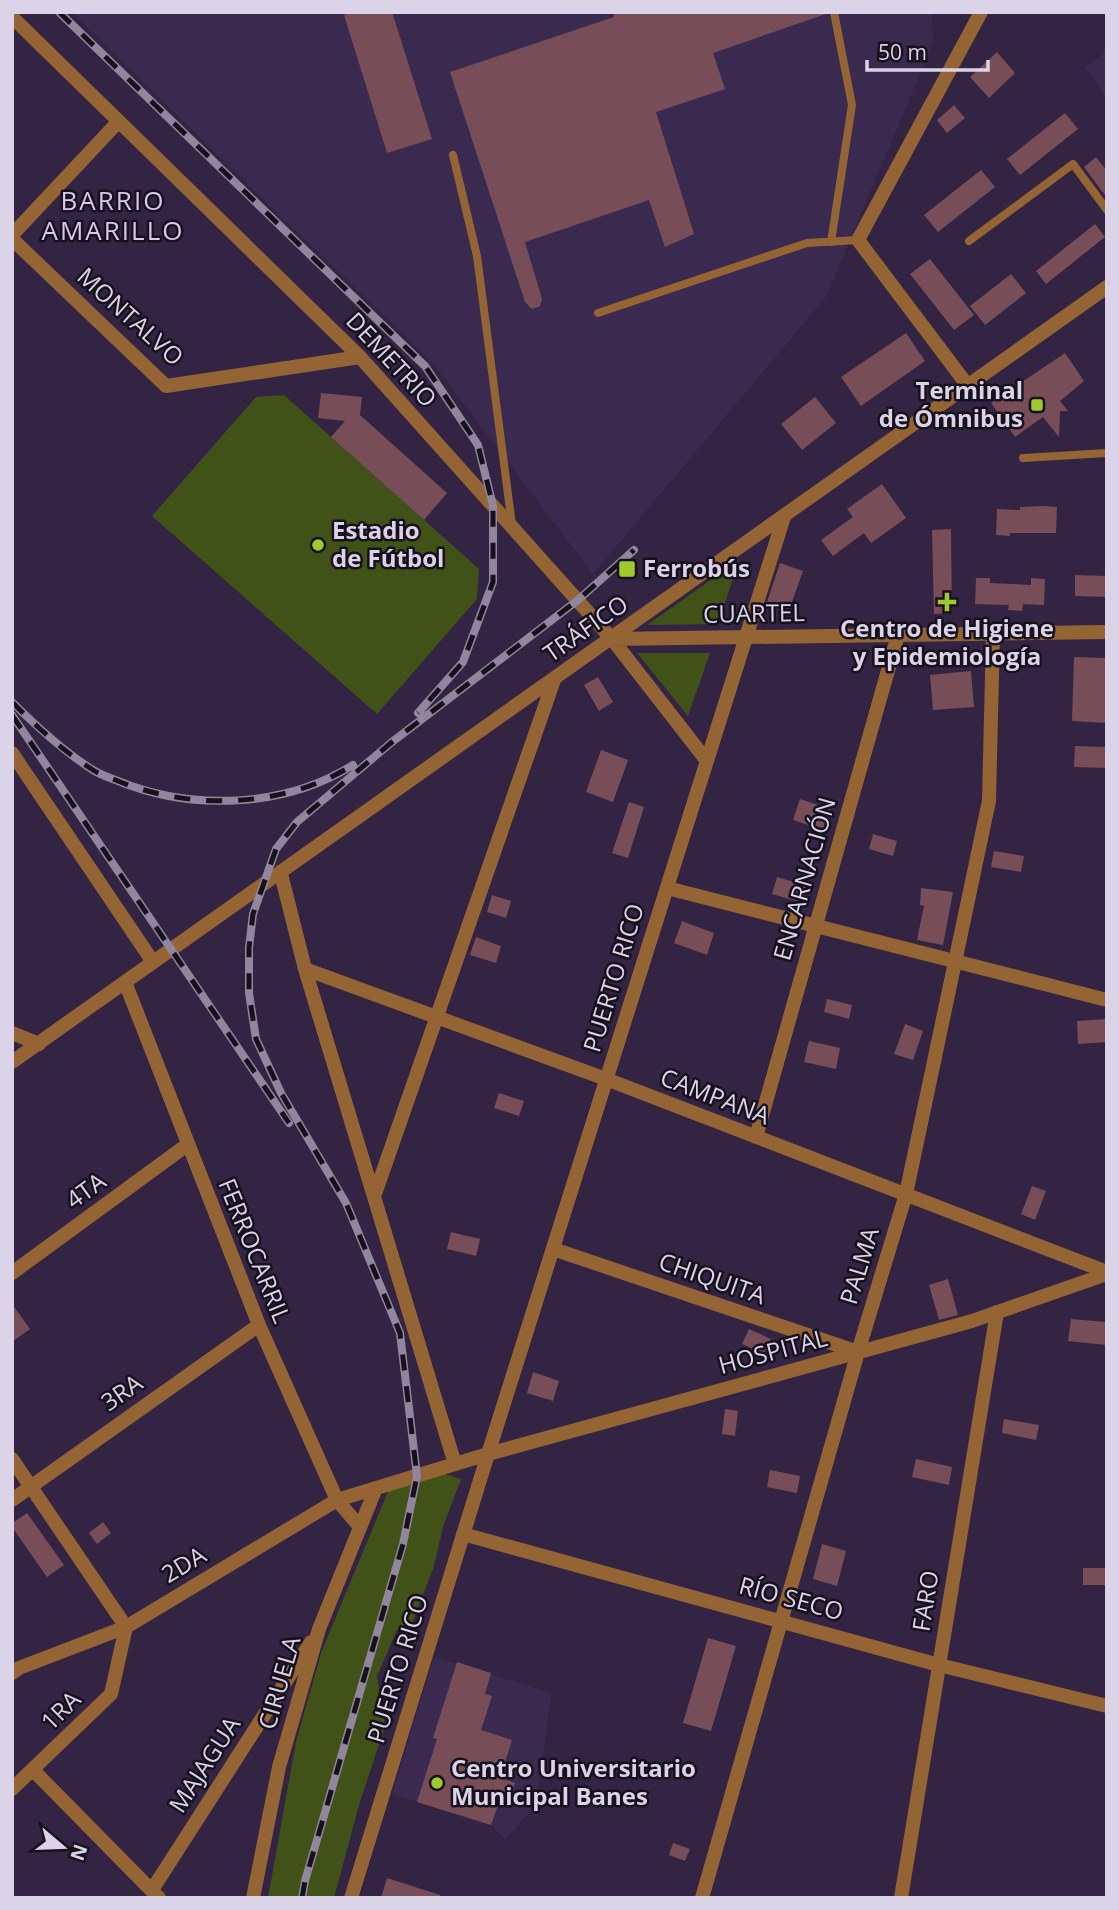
<svg xmlns="http://www.w3.org/2000/svg" width="1119" height="1910" font-family="'Open Sans',sans-serif">
  <style>
    .built { fill: #3b2a4f }
    .green { fill: #415219 }
    .building { fill: #774e57 }
    .lines { fill: none; stroke-linecap: round; stroke-linejoin: round }
    .service { stroke: #946435; stroke-width: 8 }
    .minor { stroke: #946435; stroke-width: 14 }
    .tertiary { stroke: #946435; stroke-width: 14 }
    .rail-casing { stroke: #90869e; stroke-width: 8 }
    .rail { stroke: #17111e; stroke-width: 5; stroke-dasharray: 16; stroke-linecap: butt }
    .poi-dot { fill: #9fca2c; stroke: #17111e; stroke-width: 2.5 }
    .labels { text-anchor: middle; stroke-width: 5; stroke-linejoin: round; paint-order: stroke }
    .street-label { font-size: 24px; fill: #dbd3e7; stroke: #17111e }
    .poi-label { font-size: 24px; font-weight: bold; fill: #dbd3e7; stroke: #17111e; text-anchor: start }
    .neighbourhood-label { font-size: 26px; letter-spacing: 2px; fill: #d8c7ef; stroke: #17111e }
  </style>
  <rect width="100%" height="100%" fill="#322442"/>
  <path class="built" d="M71 12H932L933 43 826 297 593 574 434 365Z
    M1107 51V98L1085 67Z
    M434 1657 552 1693 535 1806 505 1840 491 1825 392 1794Z"/>
  <path class="green" d="M284 395 479 569 477 599 377 714 152 516 256 397Z
    M739 560 718 624 647 625Z
    M637 653H710L688 716Z
    M442 1473 461 1479 443 1527 434 1566 408 1634 397 1630 377 1676 385 1726 359 1805 334 1898H268L296 1742 321 1653 389 1489Z"/>
  <path class="building" d="M353 12H392L432 139 387 153 344 15Z
    M613 12H826V14L713 53 725 89 656 112 694 234 665 247 649 200 525 242 542 299 540 306 532 309 525 302 450 72 614 17Z
    M997 52 1015 73 989 98 970 77Z
    M954 105 965 118 947 133 937 120Z
    M1065 113 1078 129 1020 175 1007 159Z
    M1096 157 1107 171V198L1084 167Z
    M981 170 995 187 938 232 924 215Z
    M1095 224 1105 237 1046 284 1036 271Z
    M930 259 974 315 954 330 910 274Z
    M1011 274 1026 293 985 325 970 306Z
    M906 333 925 361 861 406 841 377Z
    M1065 353 1084 381 1060 401 1068 411H1060L1059 437 1043 417 1015 437 991 403Z
    M321 393 362 397 360 415 447 493 424 520 331 437 345 421 318 418Z
    M815 397 836 423 802 450 781 424Z
    M882 484 906 518 871 543 864 533 833 556 821 540 853 517 847 509Z
    M1043 506 1057 507 1056 533H1010V536L996 535 997 509 1020 510V507Z
    M951 529 952 613 934 614 932 530Z
    M780 563 803 571 788 613 766 605Z
    M1075 575 1107 576V597L1075 596Z
    M976 578H990V583L1031 585V578L1045 579 1044 605 1023 604 1022 611 1008 610 1009 605 975 604Z
    M1074 657 1107 658V723L1072 721Z
    M971 671 974 707 933 710 930 675Z
    M598 677 613 702 599 711 584 685Z
    M1075 746 1107 747V768L1074 767Z
    M601 750 628 760 613 802 586 792Z
    M800 799 830 809 823 830 793 820Z
    M629 802 644 807 628 858 612 853Z
    M873 834 897 841 893 856 869 849Z
    M994 851 1024 856 1021 872 991 867Z
    M777 877 808 886 803 903 772 894Z
    M921 888 953 892 943 945 917 940 924 906 920 905Z
    M492 895 511 901 506 918 487 912Z
    M682 921 714 933 707 955 674 943Z
    M476 937 501 946 496 963 470 955Z
    M827 999 852 1005 849 1019 824 1012Z
    M1107 1019V1042L1078 1044 1077 1021Z
    M905 1024 923 1031 913 1060 894 1054Z
    M809 1041 840 1048 836 1069 804 1062Z
    M499 1093 524 1101 519 1116 494 1108Z
    M1032 1186 1046 1191 1035 1220 1021 1214Z
    M451 1232 480 1239 476 1256 447 1249Z
    M948 1279 958 1315 939 1320 929 1285Z
    M12 1304 30 1329 12 1342Z
    M1071 1319 1107 1322V1345L1068 1341Z
    M749 1329 771 1339 764 1354 742 1344Z
    M533 1372 559 1381 553 1401 527 1393Z
    M725 1409 738 1411 735 1436 722 1434Z
    M1004 1419 1039 1425 1036 1440 1002 1433Z
    M916 1459 952 1467 949 1485 912 1477Z
    M770 1470 800 1476 797 1493 767 1487Z
    M27 1513 64 1565 47 1577 12 1527V1523Z
    M103 1522 111 1533 97 1544 89 1533Z
    M822 1544 846 1551 837 1586 813 1579Z
    M1083 1568H1107V1585H1083Z
    M708 1638 736 1646 711 1731 683 1723Z
    M457 1662 491 1673 485 1694 492 1696 481 1730 512 1740 500 1778 515 1783 508 1803 500 1800 491 1825 417 1802 437 1739 433 1738Z
    M673 1843 690 1849 685 1861 669 1855Z
    M387 1878 440 1895V1898H381Z"/>
  <g class="lines">
    <path class="service" d="M453 155 477 256 512 525
      M969 241 1073 164 1107 210
      M831 242 852 105 834 12
      M598 313 807 243 858 240
      M1023 458 1107 453"/>
    <path class="minor" d="M12 17 360 357 612 639 707 761
      M12 235 119 121
      M12 239 166 386 360 357
      M968 386 858 240 981 12
      M612 639 1107 632
      M281 874 305 969 455 1464
      M667 888 1107 1000
      M305 969 606 1079 1107 1272
      M125 982 259 1325 337 1500 360 1527
      M12 1033 39 1044
      M756 1137 898 635
      M375 1194 554 680
      M553 1249 858 1352
      M12 1273 187 1145
      M12 1459 126 1627 111 1694 12 1789
      M12 1500 259 1325
      M463 1534 939 1665 1107 1706
      M12 1673 19 1668 126 1627 337 1500 488 1454 972 1321 1107 1274
      M33 1770 159 1898
      M152 1890 311 1642
      M253 1898 279 1767 319 1629 376 1488
      M351 1898 488 1454 784 517
      M702 1898 858 1352 906 1194 989 801 993 633
      M901 1898 997 1312"/>
    <path class="tertiary" d="M12 753 153 962
      M12 1062 1107 287"/>
    <defs>
      <path id="rail" d="M59 12 425 366 478 445 493 506V582L463 662 418 713
        M12 702C37 727 63 751 93 770 101 775 110 778 118 781 192 811 284 808 353 765
        M12 715 289 1123
        M302 1898 305 1881 403 1544 417 1476 400 1333 346 1203 281 1093 256 1039 249 993V948L253 914 276 849 297 822 392 742 578 600 634 550"/>
    </defs>
    <use href="#rail" class="rail-casing"/>
    <use href="#rail" class="rail"/>
  </g>
  <g class="poi-dot">
    <rect x="1030" y="398" width="14" height="14" rx="3.5"/>
    <circle cx="318" cy="545" r="7"/>
    <rect x="618" y="560" width="18" height="18" rx="3.5"/>
    <path d="M943.5 591.5h7v7h7v7h-7v7h-7v-7h-7v-7h7z"/>
    <circle cx="437" cy="1783" r="7"/>
  </g>
  <g class="labels">
    <g class="street-label">
      <text transform="translate(130 317) rotate(42)" y="8">MONTALVO</text>
      <text transform="translate(391 360) rotate(47)" y="8">DEMETRIO</text>
      <text transform="translate(754 614) rotate(-1)" y="8">CUARTEL</text>
      <text transform="translate(586 629) rotate(-35)" y="8">TRÁFICO</text>
      <text transform="translate(805 879) rotate(-74)" y="8">ENCARNACIÓN</text>
      <text transform="translate(614 978) rotate(-73)" y="8">PUERTO RICO</text>
      <text transform="translate(715 1097) rotate(21)" y="8">CAMPANA</text>
      <text transform="translate(86 1191) rotate(-36)" y="8">4TA</text>
      <text transform="translate(254 1251) rotate(68)" y="8">FERROCARRIL</text>
      <text transform="translate(860 1266) rotate(-73)" y="8">PALMA</text>
      <text transform="translate(712 1279) rotate(19)" y="8">CHIQUITA</text>
      <text transform="translate(773 1352) rotate(-15)" y="8">HOSPITAL</text>
      <text transform="translate(122 1393) rotate(-35)" y="8">3RA</text>
      <text transform="translate(184 1565) rotate(-31)" y="8">2DA</text>
      <text transform="translate(791 1599) rotate(15)" y="8">RÍO SECO</text>
      <text transform="translate(926 1601) rotate(-81)" y="8">FARO</text>
      <text transform="translate(398 1669) rotate(-73)" y="8">PUERTO RICO</text>
      <text transform="translate(280 1683) rotate(-74)" y="8">CIRUELA</text>
      <text transform="translate(61 1711) rotate(-45)" y="8">1RA</text>
      <text transform="translate(205 1765) rotate(-57)" y="8">MAJAGUA</text>
    </g>
    <g class="poi-label">
      <text x="1023" y="399" text-anchor="end">Terminal<tspan x="1023" dy="28">de Ómnibus</tspan></text>
      <text x="332" y="539">Estadio<tspan x="332" dy="28">de Fútbol</tspan></text>
      <text x="643" y="577">Ferrobús</text>
      <text x="947" y="637" text-anchor="middle">Centro de Higiene<tspan x="947" dy="28">y Epidemiología</tspan></text>
      <text x="451" y="1777">Centro Universitario<tspan x="451" dy="28">Municipal Banes</tspan></text>
    </g>
    <g class="neighbourhood-label">
      <text x="113" y="210">BARRIO<tspan x="113" dy="30">AMARILLO</tspan></text>
    </g>
  </g>
  <rect width="1119" height="1910" fill="none" stroke="#dbd3e7" stroke-width="28"/>
  <g transform="translate(63 1847) rotate(109)" stroke="#17111e" stroke-width="5" paint-order="stroke">
  <path d="M0-5L12 26L0 18L-12 26Z" fill="#dbd3e7"/>
  <text y="-10" font-size="19" font-weight="bold" text-anchor="middle" fill="#dbd3e7">N</text>
  </g>
  <path d="M867 60v10h121v-10" fill="none" stroke="#dbd3e7" stroke-width="3.5"/>
  <text x="878" y="60" font-size="21" fill="#dbd3e7" stroke="#17111e" stroke-width="5" paint-order="stroke">50 m</text>
</svg>
